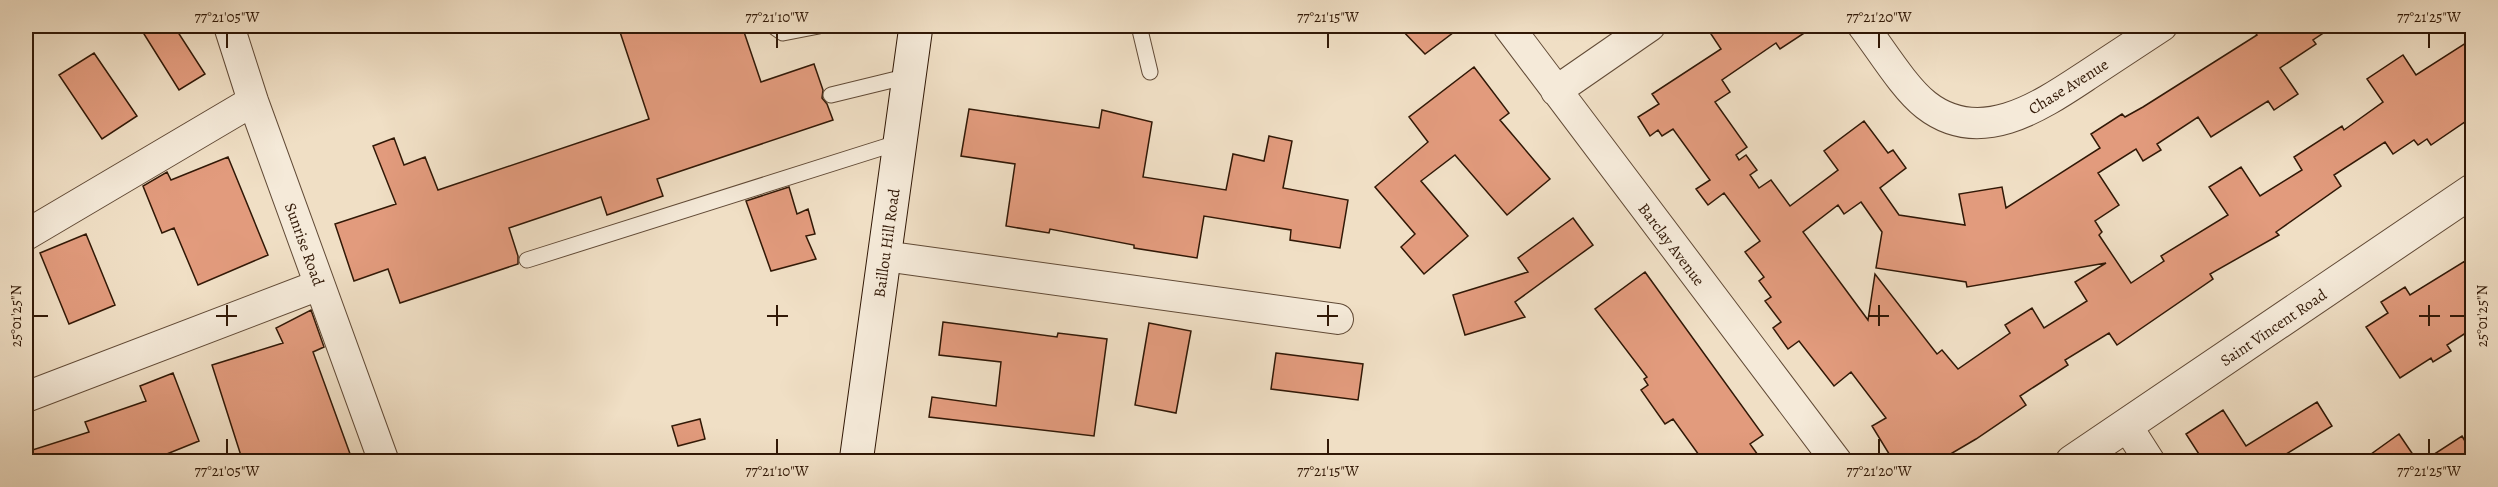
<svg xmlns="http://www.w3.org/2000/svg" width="2498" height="487" font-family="Alegreya,serif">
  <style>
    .building { fill: #e29b7d; stroke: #311806; stroke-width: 1.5; fill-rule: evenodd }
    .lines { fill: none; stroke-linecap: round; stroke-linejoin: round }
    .service-casing { stroke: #614a36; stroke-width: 17 }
    .minor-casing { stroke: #614a36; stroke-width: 32 }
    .tertiary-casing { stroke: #614a36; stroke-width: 35 }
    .secondary-casing { stroke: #311806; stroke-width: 35 }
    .service { stroke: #f5ead9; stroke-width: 15 }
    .minor { stroke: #f5ead9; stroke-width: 30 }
    .tertiary { stroke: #f5ead9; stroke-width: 33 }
    .secondary { stroke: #f5ead9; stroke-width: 33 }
    .ticks { fill: none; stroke: #311806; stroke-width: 2 }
    .labels { text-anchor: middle; stroke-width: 4.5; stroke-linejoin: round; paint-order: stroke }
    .street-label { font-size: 16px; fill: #311806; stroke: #f5ead9 }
    .neatline { fill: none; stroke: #311806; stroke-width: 2 }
    .ticks-label { font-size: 15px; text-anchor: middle; fill: #311806 }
  </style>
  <rect width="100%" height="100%" fill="#f0dfc5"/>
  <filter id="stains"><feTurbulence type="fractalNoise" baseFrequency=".00333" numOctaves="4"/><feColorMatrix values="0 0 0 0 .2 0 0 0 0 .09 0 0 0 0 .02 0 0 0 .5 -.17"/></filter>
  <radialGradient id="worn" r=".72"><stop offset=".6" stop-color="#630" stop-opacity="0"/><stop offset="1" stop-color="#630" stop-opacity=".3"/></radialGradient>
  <path class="building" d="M139 26H174L205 74 179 90Z
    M618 26H742L761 82 814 64 823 90 822 98 827 104 833 120 657 179 663 196 607 215 601 197 509 228 518 256V264L400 303 388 269 354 281 335 224 396 204 373 146 394 138 404 165 425 157 438 190 649 119Z
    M1398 26H1462L1425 54Z
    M1724 26H1815L1780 49 1776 43 1722 80 1730 92 1715 102 1747 147 1736 155 1739 160 1746 155 1757 170 1750 175 1759 188 1771 180 1790 206 1838 170 1824 151 1864 121 1888 153 1893 150 1906 168 1880 188 1899 215 1965 225 1959 194 2002 187 2006 208 2100 148 2091 134 2122 114 2125 117 2143 107 2257 35 2250 26H2334L2313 40 2316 44 2280 68 2298 94 2274 110 2268 101 2211 137 2198 117 2157 144 2161 150 2143 161 2136 149 2098 173 2119 205 2095 221 2102 232 2099 235 2131 283 2164 261 2161 256 2228 215 2209 187 2241 167 2260 196 2302 170 2294 157 2342 126 2344 130 2383 102 2367 79 2403 55 2416 75 2472 39V117L2431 145 2427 139 2418 145 2414 140 2393 154 2385 142 2334 175 2341 186 2276 232 2279 235 2210 274 2213 279 2117 345 2109 333 2065 360 2068 365 2020 396 2026 405 1976 439 1937 462H1894L1872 426 1886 418 1851 372 1834 386 1799 341 1788 349 1773 328 1781 322 1765 301 1771 297 1759 281 1764 277 1745 252 1760 241 1724 193 1708 205 1696 189 1710 180 1673 129 1662 136 1658 130 1650 136 1638 117 1659 104 1652 94 1721 49 1711 34ZM1861 202 1882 232 1876 268 1966 282 1967 287 2106 263 2075 282 2087 301 2044 328 2032 308 2005 325 2010 333 1958 369 1942 350 1937 354 1875 274 1868 320 1803 232 1838 205 1844 214Z
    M94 53 137 116 102 139 59 75Z
    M1474 67 1509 113 1500 120 1550 179 1507 215 1455 155 1421 181 1468 236 1424 274 1401 247 1415 234 1375 187 1428 142 1409 117Z
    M969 109 1099 128 1102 110 1152 122 1143 177 1226 190 1233 154 1264 161 1269 136 1292 141 1283 188 1348 200 1340 248 1290 240 1291 230 1204 216 1197 258 1134 248V245L1050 229 1049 233 1006 226 1015 164 961 156Z
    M228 157 268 255 198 285 174 228 162 233 143 186 167 172 171 180Z
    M789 187 797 214 808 209 815 234 806 236 816 259 771 271 746 201Z
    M1573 218 1593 245 1515 302 1525 317 1465 335 1453 295 1528 272 1518 258Z
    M86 234 115 305 69 324 40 253Z
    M2465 261 2472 272V329L2447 345 2451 351 2433 362 2431 358 2400 378 2366 327 2388 313 2381 302 2405 287 2410 295Z
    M1645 272 1763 435 1750 444 1763 462H1704L1673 419 1665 424 1641 390 1648 385 1644 379 1647 377 1595 309Z
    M311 310 324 347 313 352 353 462H243L212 365 283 343 276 328Z
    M943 322 1057 337 1058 333 1107 339 1094 436 929 417 932 397 996 406 1001 362 939 355Z
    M1149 323 1191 331 1176 413 1135 405Z
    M1276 353 1363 364 1358 400 1271 389Z
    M173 373 199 441 147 462H26V452L89 432 85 422 146 401 140 386Z
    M2317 402 2332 426 2273 462H2204L2186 434 2223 410 2246 446Z
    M700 419 705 439 678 446 672 426Z
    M2399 434 2418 462H2360Z
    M2462 436 2472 453V462H2422Z"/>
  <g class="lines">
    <defs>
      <path id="service" d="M773 26 783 33 819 26
        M1139 26 1150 72
        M831 95 909 76
        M527 260 900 142"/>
      <path id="minor" d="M229 26 253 101 384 462
        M1508 26 1837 462
        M1863 26C1880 48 1904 88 1926 105 1981 148 2042 105 2089 74 2113 58 2138 42 2162 26
        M1556 91 1650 26
        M26 235 253 101
        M884 256 1338 319
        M26 397 319 285
        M2127 426 2150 462"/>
      <path id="tertiary" d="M2072 462 2472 191"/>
      <path id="secondary" d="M856 462 916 26"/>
    </defs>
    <use href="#service" class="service-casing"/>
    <use href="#minor" class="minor-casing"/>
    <use href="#tertiary" class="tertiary-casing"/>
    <use href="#secondary" class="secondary-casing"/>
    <use href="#service" class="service"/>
    <use href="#minor" class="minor"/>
    <use href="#tertiary" class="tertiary"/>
    <use href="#secondary" class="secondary"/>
  </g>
  <path class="ticks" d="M227 33V48M777 33V48M1328 33V48M1879 33V48M2429 33V48M227 305V326M777 305V326M1328 305V326M1879 305V326M2429 305V326M33 316H48M216 316H237M767 316H788M1317 316H1338M1868 316H1889M2419 316H2440M2450 316H2465M227 439V454M777 439V454M1328 439V454M1879 439V454M2429 439V454"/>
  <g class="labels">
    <g class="street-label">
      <text transform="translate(2068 86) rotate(-32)" y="6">Chase Avenue</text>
      <text transform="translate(886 243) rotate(-82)" y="6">Baillou Hill Road</text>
      <text transform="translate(305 244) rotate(70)" y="6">Sunrise Road</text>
      <text transform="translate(1672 244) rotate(53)" y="6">Barclay Avenue</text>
      <text transform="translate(2273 327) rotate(-34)" y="6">Saint Vincent Road</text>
    </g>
  </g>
  <rect width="2498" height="487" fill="none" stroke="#f0dfc5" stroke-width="66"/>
  <rect x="33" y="33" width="2432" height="421" class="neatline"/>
  <g class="ticks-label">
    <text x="227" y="22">77°21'05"W</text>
    <text x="777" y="22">77°21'10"W</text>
    <text x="1328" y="22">77°21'15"W</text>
    <text x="1879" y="22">77°21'20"W</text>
    <text x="2429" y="22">77°21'25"W</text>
    <text transform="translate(2482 316) rotate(-90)" y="5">25°01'25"N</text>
    <text transform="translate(16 316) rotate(-90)" y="5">25°01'25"N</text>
    <text x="227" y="476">77°21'05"W</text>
    <text x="777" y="476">77°21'10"W</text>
    <text x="1328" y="476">77°21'15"W</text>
    <text x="1879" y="476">77°21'20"W</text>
    <text x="2429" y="476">77°21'25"W</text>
  </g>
  <rect width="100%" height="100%" filter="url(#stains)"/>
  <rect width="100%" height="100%" fill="url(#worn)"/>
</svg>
